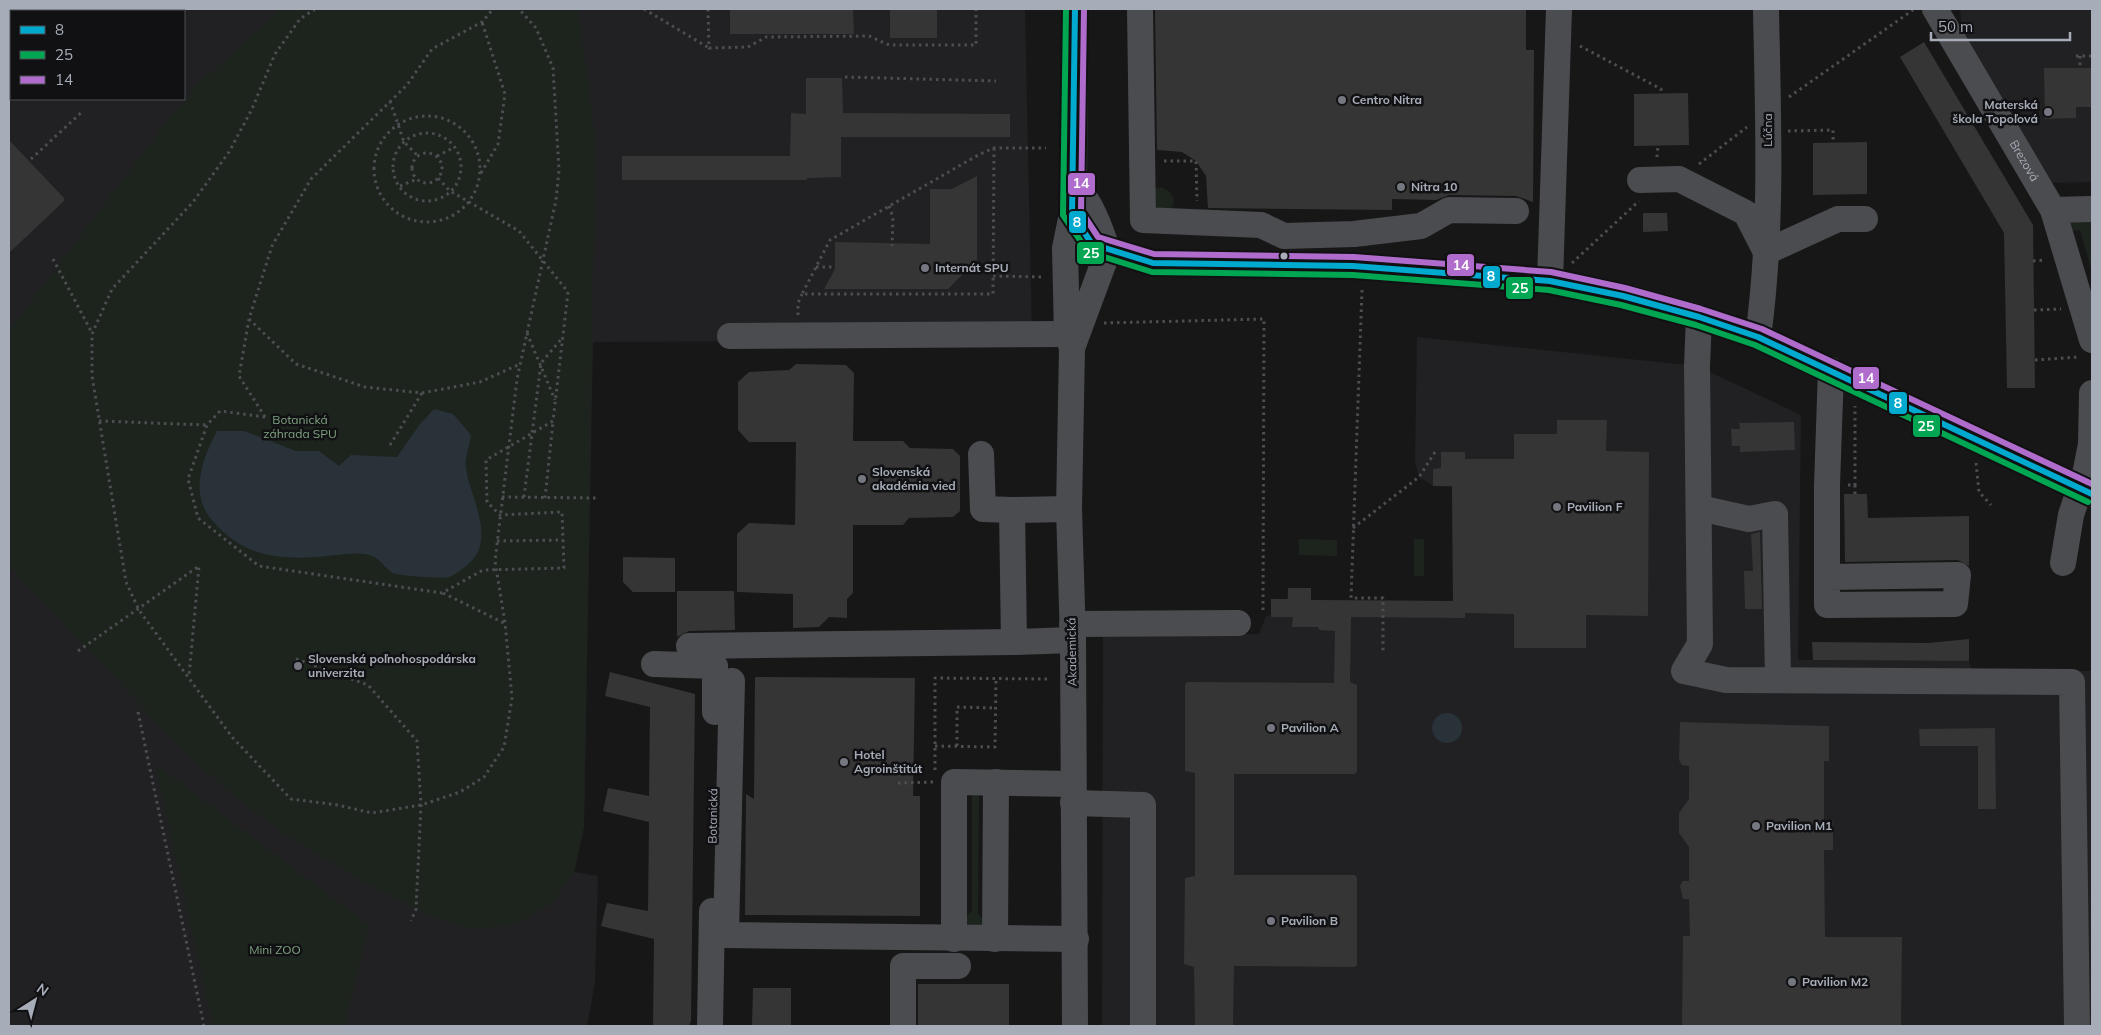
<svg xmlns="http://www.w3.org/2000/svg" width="2101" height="1035" font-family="Mulish,sans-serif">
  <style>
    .built { fill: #212123; fill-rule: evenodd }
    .green { fill: #1d241e }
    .water { fill: #293239 }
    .building { fill: #353536 }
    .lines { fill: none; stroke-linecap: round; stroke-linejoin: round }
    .path { stroke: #4d4e52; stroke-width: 3; stroke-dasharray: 2.5 4; stroke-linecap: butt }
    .minor { stroke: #4b4c50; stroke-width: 26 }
    .bus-1-casing { stroke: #111113; stroke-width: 10 }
    .bus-2-casing { stroke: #111113; stroke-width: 10 }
    .bus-3-casing { stroke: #111113; stroke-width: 10 }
    .bus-1 { stroke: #00a9ce; stroke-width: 6 }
    .bus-2 { stroke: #00a651; stroke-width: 6 }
    .bus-3 { stroke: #b06ccc; stroke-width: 6 }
    .poi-dot { fill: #757880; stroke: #111113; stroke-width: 2 }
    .bus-dot { fill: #a7adb8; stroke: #111113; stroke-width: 2 }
    .labels { text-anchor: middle; stroke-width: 5; stroke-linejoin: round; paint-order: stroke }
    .poi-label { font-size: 12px; font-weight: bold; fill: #a7adb8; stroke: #111113; text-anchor: start }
    .street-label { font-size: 12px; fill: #a7adb8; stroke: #111113 }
    .park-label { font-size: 12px; fill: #7ea380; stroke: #111113 }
    .line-badge { stroke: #111113; stroke-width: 2 }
    .badge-label { font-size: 14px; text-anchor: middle; font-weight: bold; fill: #fff }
  </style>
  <rect width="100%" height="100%" fill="#171717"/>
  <path class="built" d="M9 9H1025L1032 340 593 342 584 827 574 872 598 876 595 982 587 1026H9ZM11 11H184V99H11Z
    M1960 9H2092V182L2046 183 1963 42Z
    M1417 337 1697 366 1801 415 1798 660 1969 661 1972 671H2092V1026H1102L1103 636 1259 634 1266 616 1271 615V599H1287L1288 588H1311V600L1453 601 1452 487 1433 486 1419 477 1415 461Z"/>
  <path class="green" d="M281 9H578L592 109 595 150 584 827 574 873 553 902 524 920 499 927 466 928 422 912 355 877 284 834 229 792 184 751 9 566V331L165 124 195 87Z
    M1161 187C1170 189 1179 201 1170 209 1168 212 1162 213 1159 214L1147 196 1155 188Z
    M2092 214V272L2080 230 2060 232 2062 223Z
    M1299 539 1337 540V556L1299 555Z
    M1414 539H1424V576H1414Z
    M155 764 369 925 344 1026H213Z
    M972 791H979L978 913 986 924 968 930 964 918 972 911Z"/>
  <path class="water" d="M434 409 453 414 471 435C470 445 464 459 466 468 470 495 489 526 478 552 473 562 459 573 449 577 444 579 399 576 393 573 386 569 380 559 372 556 359 551 341 555 327 556 280 561 242 557 211 519 189 492 203 458 217 431H244L296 451H319L339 466 351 455 397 457 420 424Z
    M1432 728a15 15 0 1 1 30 0a15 15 0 1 1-30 0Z"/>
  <path class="building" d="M730 9H853L854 34H730Z
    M890 9H937V38H890Z
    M1155 9H1526V50H1534L1533 202 1516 196 1449 195 1436 200 1392 199V210L1208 208 1206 176 1196 161 1182 152 1157 150Z
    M1924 42 2033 225 2035 388H2007L2004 233 1900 57Z
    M2044 68H2092V107H2076V118L2045 119Z
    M806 78H842L843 113 1010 114V137H841V177L807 178V180H622V156H790L791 113 806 114Z
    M1688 93 1689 145 1634 146V94Z
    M9 140 64 198V201L9 253Z
    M1867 142V194L1813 195V143Z
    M977 176V260L948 289H824L835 269V242L930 244V189H952Z
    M1643 213H1667L1668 231 1643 232Z
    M796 364 846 365 854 373 853 441H903L910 448 953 449 960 456V511L953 517 909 518 903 525H853V593L847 599V618L829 617 819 627 793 628V594L737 592V534L749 523 795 525 796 442H749L738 430V382L749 372 789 370Z
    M1557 420H1607L1606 451 1649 452 1648 616 1586 615V648H1514V614L1465 613V618L1351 617 1350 682 1357 685V771L1355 774H1234V875H1355L1357 878V965L1355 967 1234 966 1233 1026H1195L1194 967 1184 964 1185 878 1195 876V773L1185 771V685L1187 682 1334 683 1335 631 1319 630 1318 627H1292L1293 617H1271V599H1288V588H1311V600L1453 601 1452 486H1433V469L1441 468V452H1465V459H1514V434H1557Z
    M1794 422 1795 450 1740 452V446H1732L1731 429H1740L1739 423Z
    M1844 494H1867L1868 518 1969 516V566L1958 560 1845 562Z
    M1760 532 1762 609H1745L1744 571H1753L1751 534Z
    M623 557 675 558V592H633L623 582Z
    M677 591H734L735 630 689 631 677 637Z
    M1969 639V661L1813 660 1812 642 1928 643Z
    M610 672 695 694 691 1021 689 1026H653L654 939 601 926 607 903 648 911 649 822 603 811 608 788 649 796 650 707 605 696Z
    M755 677 915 678 913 796H920V916L745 915 746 794 754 799Z
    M1680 722 1829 726V761H1824V822L1833 821V850H1824L1825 937H1902L1901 1026H1682L1683 936H1690L1689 899H1683L1680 886 1683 881H1689V847L1679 833V813L1689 799V766L1682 765 1679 760Z
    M1995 728 1996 809H1978V746H1920L1919 729Z
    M918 984H1009V1025L918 1026Z
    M753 988H791V1026H752Z"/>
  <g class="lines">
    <path class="path" d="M315 9 300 19 275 54 252 109 229 152 193 202 112 289 92 334V376L126 582 139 610 232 737 291 799 338 805 372 813 421 805 460 792 484 777 504 747 512 698 505 623 495 561 517 379 556 200 559 170 553 68 536 28 519 9
      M644 9 709 48
      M708 9 709 48 748 47 766 37 869 36 889 45H976V9
      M58 11V9
      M1580 46 1661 89V94
      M2076 56H2092
      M2080 56V68
      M845 77 996 81
      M1789 97 1913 10
      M390 101 404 142 418 156
      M374 169a53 53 0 1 1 106 0a53 53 0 1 1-106 0Z
      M1788 131 1833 130V143
      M393 167a34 34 0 1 1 68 0a34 34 0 1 1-68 0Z
      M994 148 993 294H802L830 240 980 154 994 148H1046
      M412 168a15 15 0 1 1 30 0a15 15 0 1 1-30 0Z
      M437 156 455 147
      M1657 157 1658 145
      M31 159 83 111
      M1164 161H1196L1197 201
      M1699 164 1747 127
      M481 173 498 144 505 94 482 22
      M400 186 417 179
      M889 206 893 217 892 246
      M53 259 92 333
      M2033 261 2045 260
      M1572 263 1639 201
      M816 267H835
      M993 276 1045 277
      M1362 290 1351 598H1383V651
      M2034 310 2061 309
      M798 315V303L802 294
      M249 319 296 364 365 387 422 393 480 382 520 364
      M1104 323 1264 319 1263 610
      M527 333 555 400
      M2035 360 2079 357
      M265 417 220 411 207 425 188 479 198 518 259 566 442 593 483 570 564 568 562 512 500 515 487 502 486 460 553 421 568 292 519 231 450 191 438 178
      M265 417 239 376 249 319 272 246 311 179 407 85 432 49 482 22 493 9
      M99 421 207 425
      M390 445 422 393
      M1976 463 1979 492 1991 505
      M1848 485H1855V406
      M1855 485V494
      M502 497 597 498
      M524 497 541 363 563 337
      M545 498 553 422
      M1353 528 1419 477 1437 449
      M497 541 563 540
      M443 593 504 623
      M78 651 199 566 189 676
      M296 659 368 685 417 741 421 805 416 909 411 921
      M138 712 204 1026
      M935 746 995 747 996 678
      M957 746V707L995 708
      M935 770V678L1047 679
      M898 783 934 782"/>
    <g class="minor">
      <path d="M1140 9 1143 220 1261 225 1284 236 1354 234 1421 226 1449 210 1516 211"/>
      <path id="s1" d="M1935 9 2053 210 2092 340"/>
      <path d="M1640 180 1679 179 1746 213 1766 252 1838 219H1865"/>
      <path d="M1074 184C1092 204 1099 225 1108 251"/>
      <path d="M2053 210 2092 209"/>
      <path d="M1072 214 1092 244 1153 263 1353 266 1550 281 1623 296 1699 317 1758 337 2092 494"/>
      <path d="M1550 281 1559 9"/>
      <path d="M1699 317 1697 366 1700 644 1684 671 1726 680 2072 682 2077 1026"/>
      <path d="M730 336 1067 334"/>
      <path d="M1758 337C1773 228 1768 118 1766 9"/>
      <path d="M1072 348 1108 251"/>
      <path d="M981 454 983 509 1012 510 1014 642 1073 640"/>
      <path d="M1699 508 1749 519 1775 514 1778 680"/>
      <path d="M1012 510 1069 509"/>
      <path d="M2063 563 2071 515 2086 470 2091 444 2092 393"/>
      <path d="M1828 577 1958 575 1955 604 1827 605V485L1831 370"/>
      <path d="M1072 624 1238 623"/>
      <path d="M689 646 1014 642"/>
      <path d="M654 664 715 666V712"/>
      <path d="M732 681 726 935 1076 939"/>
      <path d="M1073 803 1143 805V1026"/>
      <path d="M954 939V782L1073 784"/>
      <path d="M995 939 996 782"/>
      <path d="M710 1026 712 911"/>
      <path d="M903 1026V966H958"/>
      <path d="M1075 1026 1073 640 1069 509 1072 348 1067 334 1065 248 1072 214 1074 184 1075 9"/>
    </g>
    <defs>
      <path id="bus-1" d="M1075 9 1072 214 1092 244 1153 263 1353 266 1550 281 1623 296 1699 317 1758 337 2092 494"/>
      <path id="bus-2" d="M1066 9 1063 215 1088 252 1152 272 1353 275 1549 290 1621 305 1696 325 1755 345 2088 502"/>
      <path id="bus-3" d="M1084 9 1081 211 1098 237 1154 254 1354 257 1551 272 1625 288 1701 309 1762 329 2092 484"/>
    </defs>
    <use href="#bus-1" class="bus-1-casing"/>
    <use href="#bus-2" class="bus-2-casing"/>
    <use href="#bus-3" class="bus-3-casing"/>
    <use href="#bus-1" class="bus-1"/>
    <use href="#bus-2" class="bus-2"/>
    <use href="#bus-3" class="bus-3"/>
  </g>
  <g class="poi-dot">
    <circle cx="1342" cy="100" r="5"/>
    <circle cx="2048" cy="112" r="5"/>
    <circle cx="1401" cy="187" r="5"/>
    <circle cx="925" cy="268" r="5"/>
    <circle cx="862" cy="479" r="5"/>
    <circle cx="1557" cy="507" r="5"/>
    <circle cx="298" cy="666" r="5"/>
    <circle cx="1271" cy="728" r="5"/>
    <circle cx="844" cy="762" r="5"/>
    <circle cx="1756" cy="826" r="5"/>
    <circle cx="1271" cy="921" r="5"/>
    <circle cx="1792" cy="982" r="5"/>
  </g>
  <circle class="bus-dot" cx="1284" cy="256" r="4.5"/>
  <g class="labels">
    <g class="poi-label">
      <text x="1352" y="104">Centro Nitra</text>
      <text x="2038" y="109" text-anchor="end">Materská<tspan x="2038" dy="14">škola Topoľová</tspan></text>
      <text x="1411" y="191">Nitra 10</text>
      <text x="935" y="272">Internát SPU</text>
      <text x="872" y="476">Slovenská<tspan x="872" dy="14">akadémia vied</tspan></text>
      <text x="1567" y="511">Pavilion F</text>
      <text x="308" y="663">Slovenská poľnohospodárska<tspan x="308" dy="14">univerzita</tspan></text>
      <text x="1281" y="732">Pavilion A</text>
      <text x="854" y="759">Hotel<tspan x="854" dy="14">Agroinštitút</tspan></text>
      <text x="1766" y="830">Pavilion M1</text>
      <text x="1281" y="925">Pavilion B</text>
      <text x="1802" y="986">Pavilion M2</text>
    </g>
    <g class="street-label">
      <text transform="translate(1768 130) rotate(-90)" y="4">Lúčna</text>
      <text dy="4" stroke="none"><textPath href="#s1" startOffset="176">Brezová</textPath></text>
      <text transform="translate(1072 652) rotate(-91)" y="4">Akademická</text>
      <text transform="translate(713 816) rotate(-89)" y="4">Botanická</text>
    </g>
    <g class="park-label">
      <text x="300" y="424">Botanická<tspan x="300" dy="14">záhrada SPU</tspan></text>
      <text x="275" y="954">Mini ZOO</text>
    </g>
  </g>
  <g class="line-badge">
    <rect x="1067" y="172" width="29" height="24" rx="5" fill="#b06ccc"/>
    <rect x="1068" y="210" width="19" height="24" rx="5" fill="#00a9ce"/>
    <rect x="1076" y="241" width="29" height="24" rx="5" fill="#00a651"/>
    <rect x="1446" y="253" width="29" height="24" rx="5" fill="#b06ccc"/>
    <rect x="1482" y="265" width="19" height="24" rx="5" fill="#00a9ce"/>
    <rect x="1505" y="276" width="29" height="24" rx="5" fill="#00a651"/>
    <rect x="1852" y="366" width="28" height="24" rx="5" fill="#b06ccc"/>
    <rect x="1888" y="391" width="20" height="24" rx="5" fill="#00a9ce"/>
    <rect x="1912" y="414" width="29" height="24" rx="5" fill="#00a651"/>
  </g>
  <g class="badge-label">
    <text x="1081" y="188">14</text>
    <text x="1077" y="227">8</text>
    <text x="1091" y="258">25</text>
    <text x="1461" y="270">14</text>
    <text x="1491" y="281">8</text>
    <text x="1520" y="293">25</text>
    <text x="1866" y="383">14</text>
    <text x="1898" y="408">8</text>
    <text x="1926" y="431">25</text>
  </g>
  <rect width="2101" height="1035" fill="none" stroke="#a7adb8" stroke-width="20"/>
  <rect x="10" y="10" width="175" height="90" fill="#111113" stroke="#4d4f55"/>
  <rect x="20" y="26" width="25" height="8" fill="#00a9ce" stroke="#4d4f55"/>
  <text x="55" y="35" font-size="15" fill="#a7adb8">8</text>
  <rect x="20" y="51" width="25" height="8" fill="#00a651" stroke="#4d4f55"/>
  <text x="55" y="60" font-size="15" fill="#a7adb8">25</text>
  <rect x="20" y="76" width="25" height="8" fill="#b06ccc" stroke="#4d4f55"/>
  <text x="55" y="85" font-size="15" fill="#a7adb8">14</text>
  <g transform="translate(35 1000) rotate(36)" stroke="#111113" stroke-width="4" paint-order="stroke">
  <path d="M0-4L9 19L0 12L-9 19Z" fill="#a7adb8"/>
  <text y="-8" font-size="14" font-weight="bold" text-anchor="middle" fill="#a7adb8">N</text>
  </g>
  <path d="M1931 32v8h139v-8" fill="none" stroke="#a7adb8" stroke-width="2.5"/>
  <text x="1938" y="32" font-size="15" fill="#a7adb8" stroke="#111113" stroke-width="4" paint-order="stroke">50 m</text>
</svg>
